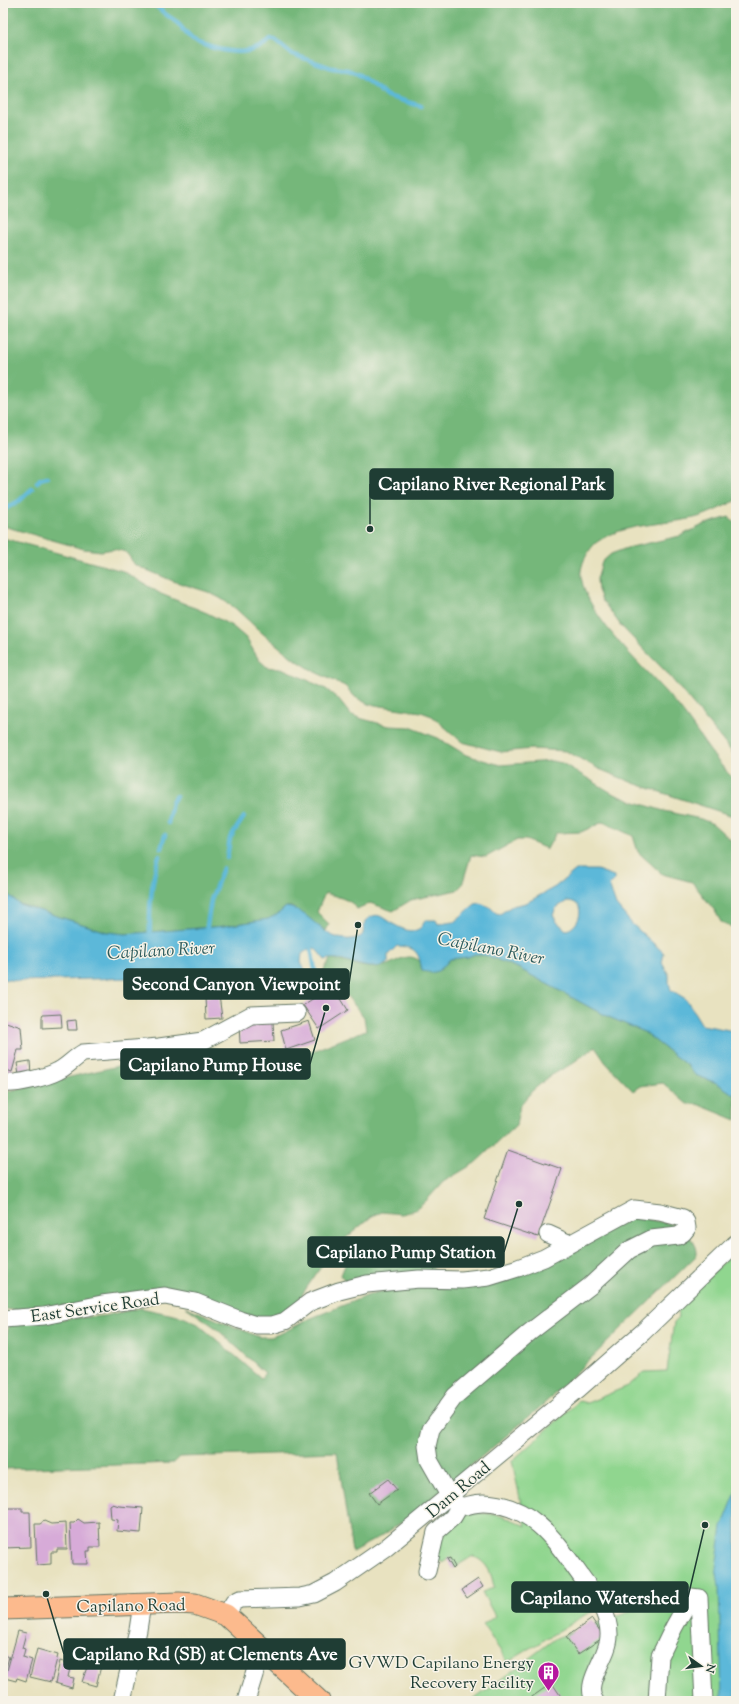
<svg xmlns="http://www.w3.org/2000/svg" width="739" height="1704" font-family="'Sorts Mill Goudy',serif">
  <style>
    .green { fill: #90d68f; stroke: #588a62 }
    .forest { fill: #74b77a; stroke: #4a7a57 }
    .water { fill: #5bb8d9; stroke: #3d7a86; fill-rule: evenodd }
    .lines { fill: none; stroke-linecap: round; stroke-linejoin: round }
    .stream { stroke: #5bb8d9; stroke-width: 4.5 }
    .building { fill: #d7abd8 }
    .minor-casing { stroke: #657765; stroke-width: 19 }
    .major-casing { stroke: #657765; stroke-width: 23 }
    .minor { stroke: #fff; stroke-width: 17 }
    .major { stroke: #fcba8d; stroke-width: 21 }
    .labels { text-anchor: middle; stroke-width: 3; stroke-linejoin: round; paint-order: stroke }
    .street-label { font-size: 17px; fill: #1f3d34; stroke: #f7f3e8 }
    .poi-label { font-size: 17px; fill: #1f3d34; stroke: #f7f3e8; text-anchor: end }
    .water-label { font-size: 18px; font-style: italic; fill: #2e5c5d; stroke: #f7f3e8 }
    .leader { fill: none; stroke: #1f3d34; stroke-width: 1.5 }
    .callout-dot { fill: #1f3d34; stroke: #f7f3e8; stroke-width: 1.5 }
    .callout { fill: #1f3d34; stroke: #1f3d34; stroke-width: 1.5 }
    .callout-label { font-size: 18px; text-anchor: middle; font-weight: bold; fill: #fff }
  </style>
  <rect width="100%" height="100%" fill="#f7f3e8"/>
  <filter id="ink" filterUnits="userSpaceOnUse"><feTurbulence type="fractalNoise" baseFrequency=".025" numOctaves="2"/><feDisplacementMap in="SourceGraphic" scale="8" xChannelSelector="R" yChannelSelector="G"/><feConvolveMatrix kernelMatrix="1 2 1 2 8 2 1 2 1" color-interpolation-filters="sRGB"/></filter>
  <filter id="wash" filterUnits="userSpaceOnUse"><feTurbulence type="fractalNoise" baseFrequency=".012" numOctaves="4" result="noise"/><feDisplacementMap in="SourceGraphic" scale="16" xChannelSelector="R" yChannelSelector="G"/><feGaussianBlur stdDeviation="0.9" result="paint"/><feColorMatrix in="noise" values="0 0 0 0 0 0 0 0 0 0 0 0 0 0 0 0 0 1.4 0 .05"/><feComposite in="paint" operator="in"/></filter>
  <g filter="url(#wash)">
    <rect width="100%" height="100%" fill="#e8e2c0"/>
    <path class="green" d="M736 1249V1701H472L556 1638 646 1606 603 1609 588 1613 508 1662 483 1625 495 1616 482 1592 494 1588C492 1573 487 1562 473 1556L455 1567 450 1558 442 1563 433 1551 435 1545 461 1514C485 1511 505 1515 526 1526L512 1461 579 1401 587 1403 628 1386 645 1372 667 1371 674 1322 679 1317 678 1309Z"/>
    <path class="forest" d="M3 3H736V501C723 506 708 515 694 518 663 525 624 523 597 542 589 548 579 566 581 577 588 620 649 671 676 704 697 729 712 759 736 781V817L636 784 599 769 566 751 532 749 501 752 462 742 432 716 421 712 368 704 355 697 345 686 315 672 293 658 262 633 235 608 220 598 208 592 173 581 135 565 126 552 114 549 101 551 84 549 3 526Z
      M729 517 736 523V757L667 673 622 627 602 600 598 590 597 579 602 562 611 554 627 548 680 536 705 524Z
      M3 538 123 571 161 594 207 613 232 626 246 638 259 660 267 667 286 670 326 689 338 699 350 714 359 718 389 726 410 727 438 738 466 755 500 765 552 761 562 763 612 793 629 800 664 811 701 819 713 824 731 840 736 853V932L731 926 721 922 715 911 692 882 662 874 638 852 633 836 603 822 581 832 556 833 547 849 526 840H517L486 857 471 855 462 885 457 890 411 900 393 911 370 903 357 909C352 899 334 896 325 893L317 912 329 924 326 931 292 907H286L278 914 269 919 225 926 125 934 107 932 19 904 10 896 3 893Z
      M475 954 488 956 518 968 604 1015 644 1032 689 1067 695 1075 717 1083 736 1096V1120L697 1104H687L663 1083 640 1086 633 1091 606 1063 595 1047 568 1066 550 1076 532 1091 520 1105 516 1125 475 1163 443 1182 425 1202 415 1210 402 1214 382 1212 372 1216 333 1249 297 1302 267 1321 223 1309 179 1290 167 1288 37 1312 3 1309V1089L9 1091 206 1046 235 1054 292 1059 366 1030 364 1017 334 980 298 999 269 990 266 981 294 982 318 980 331 958C347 962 363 969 380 967 395 965 405 950 420 961L422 971 440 970 450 959 468 957Z
      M635 1217 677 1225C686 1235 698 1241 697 1255L545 1403 415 1513 383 1535 352 1552 337 1452 180 1457 174 1463 3 1469V1335L7 1334 9 1323 103 1316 141 1308 183 1317 198 1324 261 1378 265 1373 216 1328 186 1307 259 1337H271L284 1332 309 1319 374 1293 406 1287 424 1286 443 1288 493 1285Z
      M392 1254 397 1261 420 1254 436 1272 345 1281 341 1275 348 1258 357 1255 370 1259Z"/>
    <path class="water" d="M576 870H597L614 876V881L609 885 616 905 632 924 664 953 662 963 669 975V983L671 990 686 999 702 1025 729 1030 736 1034V1096L717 1083 695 1075 689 1067 644 1032 604 1015 518 968 488 956 475 954 468 957 450 959C440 970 438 975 422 971 419 953 417 947 397 946L388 955V963C365 976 345 953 325 960L315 948H310L302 954 301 962 306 972 294 982 266 981 246 975 17 981 3 979V893L10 896 19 904 107 932 125 934 225 926 268 919 278 914 286 907C309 909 322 938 345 939 350 940 356 938 360 937L363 934 365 921C379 909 382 919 395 925 407 932 420 935 425 920H436L438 924 454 922 475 904 480 903 490 907 496 913 500 914 512 906 526 903 555 887ZM567 901C588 901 580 928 566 930L556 921 553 915 556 908Z
      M736 1492V1701H722L719 1587 716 1567 722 1527Z"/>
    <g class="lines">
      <path class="stream" d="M153 3C160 10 166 15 174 20 182 26 187 37 196 42 200 44 206 45 211 47 232 53 252 56 270 40H275L292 54 332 68 349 70 358 74 387 96 421 106
        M37 483 40 479 47 477
        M3 510 19 501 32 489
        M168 823 172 802 176 796
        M161 848 165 835
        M227 858 230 838 244 817
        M206 932 211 900 223 868
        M150 937C149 910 151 881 159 856
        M310 942 316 976"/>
    </g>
    <g id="blocks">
      <path class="building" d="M333 986 348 1010 319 1029 303 1005Z
        M219 995 222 1018 206 1019 205 997Z
        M61 1014 62 1027 42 1028V1017L43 1015Z
        M76 1020 77 1030H68L67 1021Z
        M3 1021 21 1027 23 1050H18L12 1072 3 1069Z
        M309 1021 315 1040 286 1050 281 1030Z
        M273 1022 274 1041 240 1043 239 1025Z
        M30 1061 31 1074 19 1075 17 1063Z
        M508 1150 562 1169 538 1237 484 1219Z
        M388 1479 397 1490 377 1504 369 1493Z
        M113 1504 119 1506 143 1508 141 1533 117 1531 118 1520 111 1519 110 1506Z
        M7 1508H22V1512H30L31 1547 3 1548V1512H7Z
        M78 1519 84 1523 99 1522 100 1547H90V1551H87L88 1564H72L70 1523H74Z
        M44 1521 51 1524 66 1523 67 1549H57V1552H51V1564L37 1565 35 1524H40Z
        M450 1558 455 1567 453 1569 447 1559Z
        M478 1579 483 1587 467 1598 462 1590Z
        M592 1619 604 1637 578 1654 566 1637Z
        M18 1631 26 1633 22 1648 25 1649 23 1657 32 1660 26 1681 17 1678 16 1681 5 1678Z
        M95 1643 106 1646 96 1686 82 1682Z
        M37 1649 58 1655 51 1682 30 1677Z
        M3 1655 9 1657 3 1678Z
        M60 1661 71 1664 68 1677 74 1678 72 1688 55 1683Z
        M552 1683 564 1701H526Z"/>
    </g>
  </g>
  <g filter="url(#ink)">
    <use href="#blocks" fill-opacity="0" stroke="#657765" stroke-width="1"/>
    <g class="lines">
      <defs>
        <path id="minor" d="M3 1083C15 1085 47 1077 58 1071 67 1067 74 1058 83 1053L159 1047 203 1041 251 1015 297 1013
          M548 1234 570 1244
          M3 1319 44 1316 102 1304 165 1296 195 1302 240 1320 256 1325H272L285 1321 310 1302 339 1291 367 1284 419 1279 462 1280 489 1277 518 1268 544 1258 634 1209 660 1212 683 1218 686 1222 687 1228 683 1233 678 1236 651 1239 629 1250 590 1286 530 1332 455 1396 431 1429 427 1446 429 1460 446 1490 459 1507C467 1506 475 1503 483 1503 533 1504 557 1543 583 1579 595 1595 610 1614 609 1636 609 1657 582 1683 595 1701
          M427 1571 436 1532 453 1517 459 1507
          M226 1615 234 1602 240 1599 300 1597 314 1594 335 1583 387 1547 577 1390 643 1332 736 1243
          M122 1701 138 1630 142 1604
          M246 1701 262 1649
          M657 1701 660 1656 674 1627 691 1597 699 1598 704 1701"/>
        <path id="major" d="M3 1609 179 1603 195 1604 226 1615 319 1701"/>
      </defs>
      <use href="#minor" class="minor-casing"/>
      <use href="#major" class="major-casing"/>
      <use href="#minor" class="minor"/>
      <use href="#major" class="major"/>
    </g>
  </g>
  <defs>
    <symbol id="building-pin" viewBox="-11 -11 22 30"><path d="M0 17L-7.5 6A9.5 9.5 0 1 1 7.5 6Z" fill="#b5179e" stroke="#f7f3e8"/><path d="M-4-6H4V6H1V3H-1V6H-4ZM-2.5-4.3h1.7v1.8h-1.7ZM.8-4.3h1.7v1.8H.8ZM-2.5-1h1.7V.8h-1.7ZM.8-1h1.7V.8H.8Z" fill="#fff"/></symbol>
  </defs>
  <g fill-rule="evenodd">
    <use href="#building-pin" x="536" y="1660" width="25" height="34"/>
  </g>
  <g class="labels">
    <g class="street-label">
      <text transform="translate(95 1307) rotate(-8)" y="6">East Service Road</text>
      <text transform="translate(458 1489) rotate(-40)" y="6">Dam Road</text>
      <text transform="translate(131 1605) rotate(-1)" y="6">Capilano Road</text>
    </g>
    <g class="poi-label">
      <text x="534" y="1668">GVWD Capilano Energy<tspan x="534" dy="20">Recovery Facility</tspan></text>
    </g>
    <g class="water-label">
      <text transform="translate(491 948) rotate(11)" y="6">Capilano River</text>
      <text transform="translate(161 950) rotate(-3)" y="6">Capilano River</text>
    </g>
  </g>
  <path class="leader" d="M370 529L370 484M358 925L349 984M326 1008L310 1064M519 1204L504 1252M705 1525L688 1597M46 1594L64 1654"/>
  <g class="callout-dot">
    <circle cx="370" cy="529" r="4"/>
    <circle cx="358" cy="925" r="4"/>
    <circle cx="326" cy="1008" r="4"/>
    <circle cx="519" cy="1204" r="4"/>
    <circle cx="705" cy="1525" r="4"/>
    <circle cx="46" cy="1594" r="4"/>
  </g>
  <g class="callout">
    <rect x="370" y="469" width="243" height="30" rx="4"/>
    <rect x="124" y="969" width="225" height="30" rx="4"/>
    <rect x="121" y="1049" width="189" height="30" rx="4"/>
    <rect x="308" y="1237" width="196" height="30" rx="4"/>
    <rect x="512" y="1582" width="176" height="30" rx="4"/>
    <rect x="64" y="1639" width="281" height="30" rx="4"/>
  </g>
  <g class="callout-label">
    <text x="492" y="490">Capilano River Regional Park</text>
    <text x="236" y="990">Second Canyon Viewpoint</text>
    <text x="215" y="1071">Capilano Pump House</text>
    <text x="406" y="1258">Capilano Pump Station</text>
    <text x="600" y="1604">Capilano Watershed</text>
    <text x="205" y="1660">Capilano Rd (SB) at Clements Ave</text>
  </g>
  <rect width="739" height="1704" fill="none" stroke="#f7f3e8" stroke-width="16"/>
  <g transform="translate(701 1666) rotate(104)" stroke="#f7f3e8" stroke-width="3" paint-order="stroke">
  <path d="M0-3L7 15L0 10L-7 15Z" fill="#1f3d34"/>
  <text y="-6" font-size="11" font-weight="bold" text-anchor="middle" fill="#1f3d34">N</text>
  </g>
</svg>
